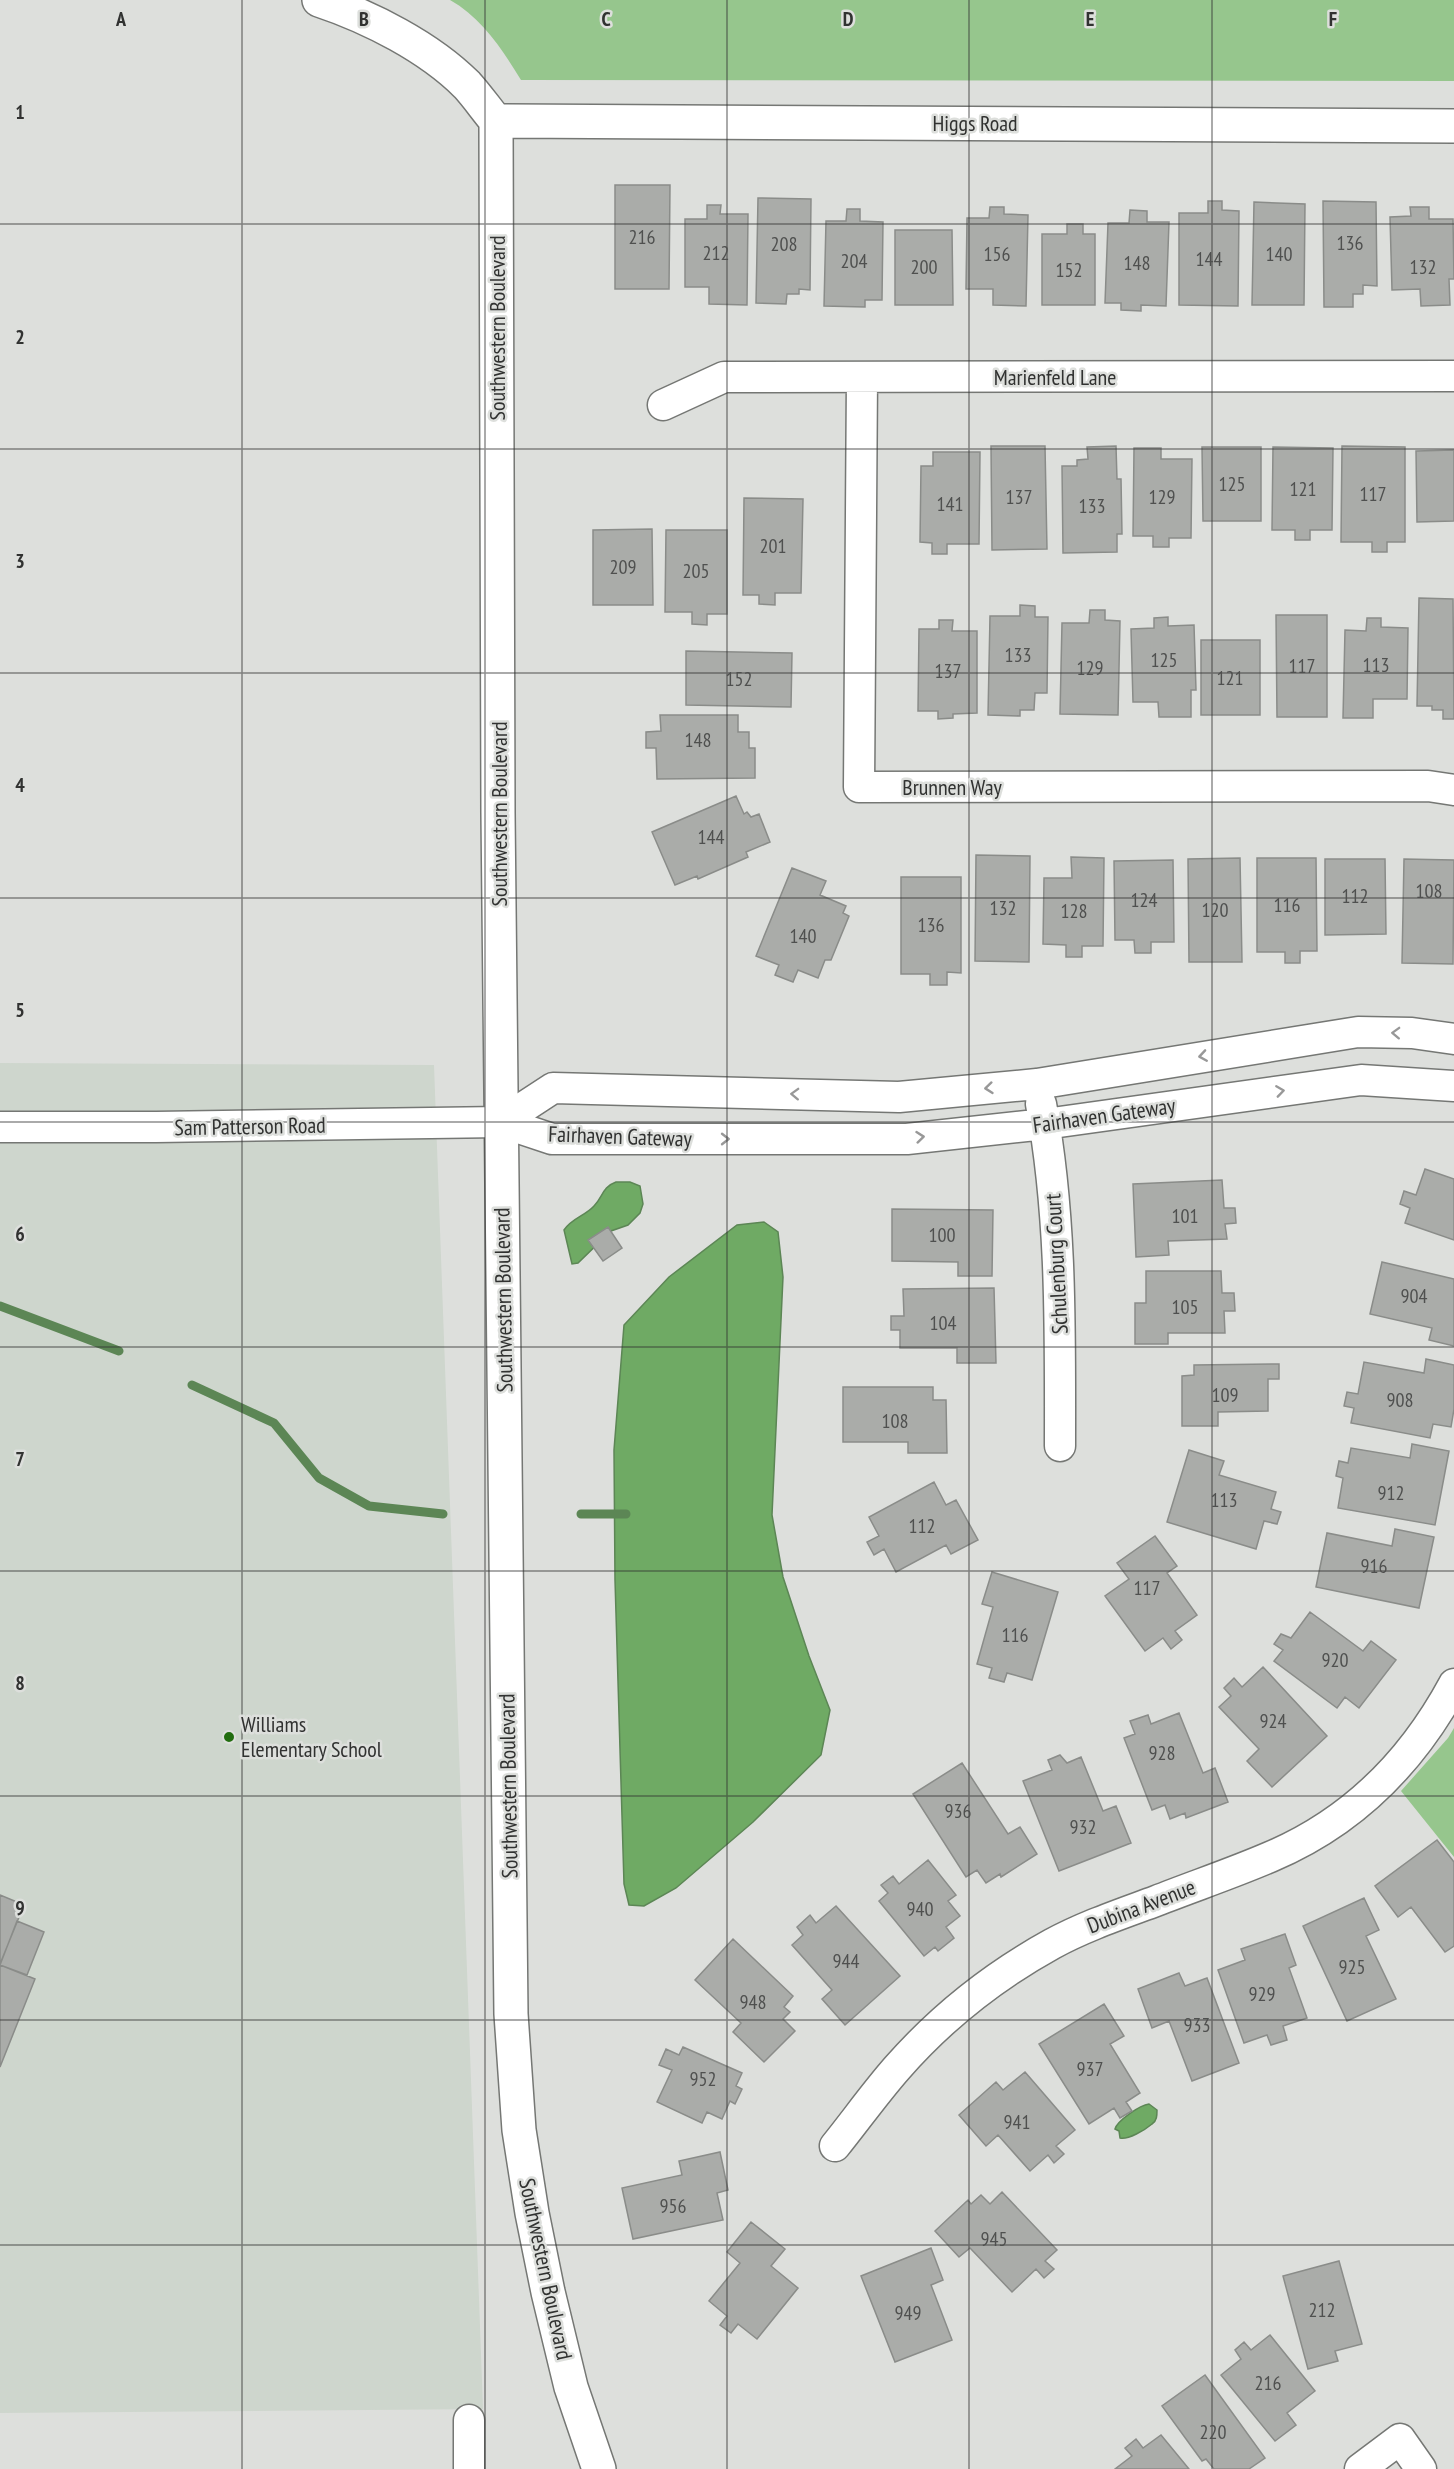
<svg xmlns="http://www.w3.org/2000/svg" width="1454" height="2469" font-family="'PT Sans Narrow',sans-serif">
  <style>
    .built { fill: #ced6cd }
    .green { fill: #96c68d }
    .water { fill: #6faa64; stroke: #5c8655; stroke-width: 1.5 }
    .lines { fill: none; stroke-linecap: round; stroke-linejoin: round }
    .stream { stroke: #5c8655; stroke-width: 9 }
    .building { fill: #aaaca9; stroke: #8a8c89; stroke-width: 1.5 }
    .minor-casing { stroke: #757774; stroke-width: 33 }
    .tertiary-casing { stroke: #757774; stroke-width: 36 }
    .minor { stroke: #fff; stroke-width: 30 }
    .tertiary { stroke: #fff; stroke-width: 33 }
    .oneway { stroke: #989898 }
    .grid { fill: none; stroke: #313231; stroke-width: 1.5; stroke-opacity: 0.55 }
    .poi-dot { fill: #216d0f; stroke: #dddfdc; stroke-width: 2 }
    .labels { text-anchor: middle; stroke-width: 5; stroke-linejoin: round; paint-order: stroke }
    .number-label { font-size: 20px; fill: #4f504f }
    .street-label { font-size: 22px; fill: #313231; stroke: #dddfdc }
    .poi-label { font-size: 22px; fill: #313231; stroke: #dddfdc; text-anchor: start }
    .grid-label { font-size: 20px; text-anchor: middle; font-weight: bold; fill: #313231; stroke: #dddfdc; stroke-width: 5; stroke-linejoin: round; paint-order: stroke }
  </style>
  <rect width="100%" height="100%" fill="#dddfdc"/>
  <path class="built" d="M0 1063 434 1065 483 2409 0 2413Z"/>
  <path class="green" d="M450 0H1454V81L521 80C502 49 482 18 450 0Z
    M1454 1728V1857L1401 1791 1448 1738Z"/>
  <path class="water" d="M616 1182H630L640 1186 643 1204 640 1213 628 1225 611 1231 578 1263 572 1264 564 1230C572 1218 585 1216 594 1206 603 1197 602 1187 616 1182Z
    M764 1222 778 1232 783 1277 772 1515 783 1577 809 1656 830 1710 821 1755 753 1822 676 1888 644 1906 629 1905 624 1884 615 1580 614 1450 624 1325 669 1277 737 1225Z
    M1149 2104 1157 2110C1157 2115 1157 2121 1152 2124 1145 2130 1128 2140 1120 2138L1119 2131 1115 2129C1117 2121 1140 2105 1149 2104Z"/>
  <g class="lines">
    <path class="stream" d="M0 1306 119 1351
      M192 1385 274 1423 319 1478 369 1506 443 1514
      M581 1514H626"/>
  </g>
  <path class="building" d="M615 185H670L669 289H615Z
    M758 198 811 199 810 290 799 289V294H787L786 304 756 303Z
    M1208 201H1222V210L1239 211 1238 306 1179 305V213H1208Z
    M1323 201 1376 202 1377 286 1363 285V294H1353V307H1324Z
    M1254 202 1305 204 1304 305H1252Z
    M707 205H721L720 214H748L747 305 709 304V287H685V219H707Z
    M990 207H1004V214L1028 215 1026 306 993 305V289H966L967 218H989Z
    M1410 207H1429V219H1453L1454 279H1449L1450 305 1421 306 1420 289 1392 290 1390 217 1411 216Z
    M847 209H860V221L883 222 882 300H865V307L824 306 826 221H846Z
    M1130 210 1147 211V222H1169L1166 306 1141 305V311L1121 310V303H1105L1108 223H1129Z
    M1067 224H1083V234H1095V305H1042V234H1067Z
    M895 230H952L953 305H895Z
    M991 446H1045L1047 549 992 550Z
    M1116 446 1117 479H1121L1122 534H1117V552L1063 553 1062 466H1077V460L1088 459 1087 447Z
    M1342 446 1405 447V542H1387V552H1372V542H1341Z
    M1202 447H1261V521H1203Z
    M1273 447 1333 448 1332 530H1310V540H1295V530H1272Z
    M1134 448H1161V459H1192L1191 538H1169V547H1153V536H1133Z
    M1454 450V521L1417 522 1416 451Z
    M933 452H980L979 544H947V554H932V543L920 542 921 466H933Z
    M744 498 803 499 801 593H775V605L759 604V595H743Z
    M652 529 653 605H593V530Z
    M666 530H727V614H707V625L692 624V612H665Z
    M1419 598 1453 599 1454 719H1443V710H1432V706H1417Z
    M1020 605 1035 606V617H1048L1047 693H1035L1034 710H1020V716L988 715 990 616H1020Z
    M1090 610H1105V620L1120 621 1118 715 1060 714 1062 623H1089Z
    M1276 615H1327V717H1277Z
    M1168 617V626L1194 625 1196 690H1191V717H1159L1158 702H1133L1131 629 1154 628V618Z
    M1367 618H1381V627L1408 628 1407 699H1373V718H1343L1345 630 1366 631Z
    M939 620H953L952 631H977V713L953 714V718L938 719V711H918L919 629H939Z
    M1201 640H1260V715H1201Z
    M686 651 792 653 791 707 686 705Z
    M660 715H738V732H749V748H755V778L657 779 656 748H646V732L661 731Z
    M736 796 744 814 747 812 751 817 759 814 770 842 746 852 748 857 698 879 697 876 675 885 652 832Z
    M976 855 1030 856 1029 962 975 961Z
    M1071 857 1104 858 1103 946H1082V957H1066V945L1043 944 1044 878H1072Z
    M1240 858 1242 962H1189L1188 859Z
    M1257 858H1316L1317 951H1300V963H1285V952H1257Z
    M1325 859H1385L1386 934 1325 935Z
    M1404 859 1454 860 1453 964 1402 963Z
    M1173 860 1174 942H1151V953H1135L1134 940H1115L1114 861Z
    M792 868 826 881 820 895 846 906 843 913 849 916 831 960H825L818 978 798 970 793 982 775 975 779 965 756 956Z
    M901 877H961V973L947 972V985H930V974H901Z
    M1425 1169 1454 1179V1240L1405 1223 1410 1208 1400 1204 1404 1191 1416 1195Z
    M1222 1180 1224 1208H1235L1236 1223 1225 1224 1227 1239 1168 1241 1169 1255 1136 1257 1133 1184Z
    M892 1209 993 1210 992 1276H958V1262L892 1261Z
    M608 1227 622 1248 603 1261 588 1240Z
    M1382 1262 1454 1279V1346L1429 1340 1432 1328 1370 1314Z
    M1146 1271H1221L1222 1293H1234L1235 1311H1224L1225 1333H1168V1344H1135V1303H1146Z
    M994 1288 996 1363H957V1348H900V1330H891V1316H904L903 1289Z
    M1426 1359 1454 1365V1409L1451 1427 1433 1424 1430 1438 1351 1423 1354 1408 1344 1406 1347 1392 1358 1394 1364 1362 1424 1373Z
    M1279 1364V1379H1268V1411L1218 1412V1426H1182V1376L1194 1375V1365Z
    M843 1387H933V1400H946L947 1453H908V1442H843Z
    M1412 1444 1449 1451 1435 1525 1338 1508 1343 1478 1336 1476 1339 1461 1348 1463 1351 1448 1410 1458Z
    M1189 1450 1224 1461 1219 1475 1276 1492 1271 1509 1281 1512 1277 1524 1264 1521 1256 1549 1167 1522Z
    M934 1482 946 1505 956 1500 978 1540 951 1554 946 1545 896 1572 884 1549 874 1555 867 1542 879 1536 869 1517Z
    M1395 1529 1434 1537 1419 1608 1316 1587 1327 1533 1392 1546Z
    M1155 1536 1177 1566 1167 1573 1197 1615 1175 1631 1182 1640 1171 1649 1163 1638 1145 1651 1105 1596 1129 1579 1117 1563Z
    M992 1572 1058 1592 1032 1680 1007 1673 1004 1682 989 1678 992 1668 977 1664 993 1607 982 1604Z
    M1310 1612 1363 1651 1371 1641 1396 1660 1359 1708 1345 1697 1337 1708 1274 1661 1283 1650 1274 1644 1281 1634 1291 1638Z
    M1263 1667 1327 1736 1272 1787 1247 1761 1259 1749 1219 1707 1231 1696 1224 1688 1234 1678 1242 1687Z
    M1179 1713 1203 1773 1215 1768 1228 1802 1186 1818 1185 1813 1170 1819 1165 1805 1152 1810 1124 1738 1135 1734 1130 1721 1148 1715 1151 1724Z
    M1060 1755 1067 1763 1081 1757 1103 1811 1116 1806 1131 1843 1059 1871 1023 1781 1052 1770 1048 1760Z
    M962 1763 1008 1834 1020 1827 1037 1854 1001 1877 1000 1874 986 1883 977 1870 966 1877 913 1794Z
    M1437 1840 1454 1862V1946L1445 1952 1411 1907 1398 1917 1375 1886Z
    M928 1860 956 1895 948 1901 960 1916 946 1927 954 1938 938 1951 935 1947 924 1956 879 1901 888 1893 881 1885 893 1876 899 1884Z
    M0 1895 24 1905 0 1964Z
    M1364 1898 1379 1930 1366 1936 1396 1999 1347 2021 1303 1926Z
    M836 1906 900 1976 845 2025 822 1999 832 1990 792 1945 803 1935 797 1927 810 1915 816 1923Z
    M17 1921 44 1932 27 1975 0 1965Z
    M1285 1934 1296 1965 1289 1968 1307 2018 1283 2026 1287 2040 1271 2045 1267 2035 1244 2043 1218 1970 1245 1960 1241 1949Z
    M733 1939 793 1996 784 2007 790 2012 783 2019 795 2031 764 2062 733 2032 741 2023 695 1980Z
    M0 1965 35 1979 0 2067Z
    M1179 1973 1185 1986 1207 1978 1239 2063 1192 2081 1169 2021 1152 2028 1138 1989Z
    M1104 2004 1124 2036 1110 2044 1140 2093 1126 2102 1132 2111 1120 2118 1114 2108 1089 2124 1039 2044Z
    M683 2047 742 2073 736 2086 742 2089 735 2104 730 2101 722 2119 707 2112 702 2123 657 2102 672 2070 659 2065 666 2049 679 2055Z
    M1025 2072 1075 2130 1056 2146 1064 2154 1054 2163 1048 2155 1030 2171 998 2135 986 2146 959 2115 996 2082 1003 2090Z
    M720 2152 728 2190 717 2193 723 2220 633 2239 622 2188 682 2175 679 2161Z
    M1002 2192 1057 2250 1045 2261 1054 2269 1044 2278 1036 2269 1012 2292 970 2248 959 2257 935 2231 968 2200 971 2204 981 2195 990 2204Z
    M751 2222 785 2249 771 2266 798 2288 757 2339 738 2324 731 2333 720 2325 727 2316 709 2301 740 2263 727 2252Z
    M931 2248 943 2280 931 2285 952 2340 895 2362 861 2276Z
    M1339 2261 1362 2344 1335 2351 1338 2361 1308 2369 1283 2276Z
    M1270 2335 1315 2391 1287 2413 1296 2425 1275 2441 1221 2375 1241 2359 1235 2350 1244 2342 1251 2350Z
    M1205 2375 1265 2458 1249 2469H1214L1206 2459 1202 2461 1162 2406Z
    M1161 2435 1189 2469H1115L1132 2456 1125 2448 1136 2439 1143 2448Z"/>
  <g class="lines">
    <defs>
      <path id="minor" d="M862 377 859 787 1428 786 1454 790
        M663 405 724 377 1454 376
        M1041 1104C1062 1217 1060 1331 1060 1446
        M501 1122 553 1088 899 1097 1037 1084 1358 1032 1412 1033 1454 1039
        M0 1127H156L501 1122 552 1139H907L1045 1124 1361 1080 1454 1086
        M835 2146C856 2120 875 2093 897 2068 940 2019 994 1976 1052 1944 1085 1926 1121 1914 1156 1901 1194 1886 1233 1873 1270 1857 1353 1822 1412 1762 1454 1684
        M469 2420V2469
        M1360 2469 1400 2439 1421 2469"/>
      <path id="tertiary" d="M319 0C370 17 429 47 467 85 477 96 486 109 496 121
        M496 121 498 813 511 2014 519 2130 532 2213 548 2292 571 2387 599 2469
        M496 121 1454 126"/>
    </defs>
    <use href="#minor" class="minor-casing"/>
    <use href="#tertiary" class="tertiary-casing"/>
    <use href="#minor" class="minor"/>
    <use href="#tertiary" class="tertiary"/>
  </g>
  <defs><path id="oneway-chevron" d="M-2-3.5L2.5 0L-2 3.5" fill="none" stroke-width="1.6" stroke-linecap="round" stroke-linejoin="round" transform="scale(1.5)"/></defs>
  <g class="oneway">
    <use href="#oneway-chevron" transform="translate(1396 1033) rotate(-178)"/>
    <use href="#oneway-chevron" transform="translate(1203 1056) rotate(171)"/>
    <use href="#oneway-chevron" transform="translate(989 1088) rotate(174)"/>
    <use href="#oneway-chevron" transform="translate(1280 1091) rotate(-8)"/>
    <use href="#oneway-chevron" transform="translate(795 1094) rotate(-178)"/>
    <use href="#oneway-chevron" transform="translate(920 1137) rotate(-6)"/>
    <use href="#oneway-chevron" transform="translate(725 1139)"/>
  </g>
  <path class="grid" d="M242 0V2469M485 0V2469M727 0V2469M969 0V2469M1212 0V2469M0 224H1454M0 449H1454M0 673H1454M0 898H1454M0 1122H1454M0 1347H1454M0 1571H1454M0 1796H1454M0 2020H1454M0 2245H1454"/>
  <circle class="poi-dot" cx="229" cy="1737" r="6"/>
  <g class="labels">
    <g class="number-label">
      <text x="642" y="244">216</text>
      <text x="1350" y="250">136</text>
      <text x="784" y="251">208</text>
      <text x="716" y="260">212</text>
      <text x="997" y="261">156</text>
      <text x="1279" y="261">140</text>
      <text x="1209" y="266">144</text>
      <text x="854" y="268">204</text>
      <text x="1137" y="270">148</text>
      <text x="924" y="274">200</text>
      <text x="1423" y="274">132</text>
      <text x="1069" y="277">152</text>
      <text x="1232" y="491">125</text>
      <text x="1303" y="496">121</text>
      <text x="1373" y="501">117</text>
      <text x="1019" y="504">137</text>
      <text x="1162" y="504">129</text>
      <text x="950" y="511">141</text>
      <text x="1092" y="513">133</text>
      <text x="773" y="553">201</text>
      <text x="623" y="574">209</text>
      <text x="696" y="578">205</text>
      <text x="1018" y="662">133</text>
      <text x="1164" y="667">125</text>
      <text x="1376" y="672">113</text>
      <text x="1302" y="673">117</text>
      <text x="1090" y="675">129</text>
      <text x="948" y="678">137</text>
      <text x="1230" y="685">121</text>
      <text x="739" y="686">152</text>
      <text x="698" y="747">148</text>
      <text x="711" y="844">144</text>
      <text x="1429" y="898">108</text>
      <text x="1355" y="903">112</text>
      <text x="1144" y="907">124</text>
      <text x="1287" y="912">116</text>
      <text x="1003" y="915">132</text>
      <text x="1215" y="917">120</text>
      <text x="1074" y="918">128</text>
      <text x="931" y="932">136</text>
      <text x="803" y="943">140</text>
      <text x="1185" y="1223">101</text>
      <text x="942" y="1242">100</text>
      <text x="1414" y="1303">904</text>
      <text x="1185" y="1314">105</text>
      <text x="943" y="1330">104</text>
      <text x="1225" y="1402">109</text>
      <text x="1400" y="1407">908</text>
      <text x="895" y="1428">108</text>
      <text x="1391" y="1500">912</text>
      <text x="1224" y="1507">113</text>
      <text x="922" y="1533">112</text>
      <text x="1374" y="1573">916</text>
      <text x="1147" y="1595">117</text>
      <text x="1015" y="1642">116</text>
      <text x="1335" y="1667">920</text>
      <text x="1273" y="1728">924</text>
      <text x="1162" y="1760">928</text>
      <text x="958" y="1818">936</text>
      <text x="1083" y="1834">932</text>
      <text x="920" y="1916">940</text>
      <text x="846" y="1968">944</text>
      <text x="1352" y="1974">925</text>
      <text x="1262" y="2001">929</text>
      <text x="753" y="2009">948</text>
      <text x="1197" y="2032">933</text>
      <text x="1090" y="2076">937</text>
      <text x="703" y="2086">952</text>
      <text x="1017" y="2129">941</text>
      <text x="673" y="2213">956</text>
      <text x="994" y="2246">945</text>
      <text x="1322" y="2317">212</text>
      <text x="908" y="2320">949</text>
      <text x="1268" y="2390">216</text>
      <text x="1213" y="2439">220</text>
    </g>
    <g class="street-label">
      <text x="975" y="131">Higgs Road</text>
      <text transform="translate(497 328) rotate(-90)" y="8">Southwestern Boulevard</text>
      <text x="1055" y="385">Marienfeld Lane</text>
      <text x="952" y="795">Brunnen Way</text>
      <text transform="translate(499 814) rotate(-90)" y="8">Southwestern Boulevard</text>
      <text transform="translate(1104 1115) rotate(-8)" y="8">Fairhaven Gateway</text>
      <text transform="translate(250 1126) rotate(-1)" y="8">Sam Patterson Road</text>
      <text transform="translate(620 1136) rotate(2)" y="8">Fairhaven Gateway</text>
      <text transform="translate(1056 1264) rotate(-93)" y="8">Schulenburg Court</text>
      <text transform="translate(503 1300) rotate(-91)" y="8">Southwestern Boulevard</text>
      <text transform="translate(508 1786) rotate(-91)" y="8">Southwestern Boulevard</text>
      <text transform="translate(1141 1906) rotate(-21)" y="8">Dubina Avenue</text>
      <text transform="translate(546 2269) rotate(78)" y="8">Southwestern Boulevard</text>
    </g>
    <g class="poi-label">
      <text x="241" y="1732">Williams<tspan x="241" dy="25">Elementary School</tspan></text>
    </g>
  </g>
  <g class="grid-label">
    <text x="121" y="26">A</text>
    <text x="364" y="26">B</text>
    <text x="606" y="26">C</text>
    <text x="848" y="26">D</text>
    <text x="1090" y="26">E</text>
    <text x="1333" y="26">F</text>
    <text x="20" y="119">1</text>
    <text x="20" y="344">2</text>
    <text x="20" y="568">3</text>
    <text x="20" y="792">4</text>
    <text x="20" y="1017">5</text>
    <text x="20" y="1241">6</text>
    <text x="20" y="1466">7</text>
    <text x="20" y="1690">8</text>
    <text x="20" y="1915">9</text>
  </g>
</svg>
